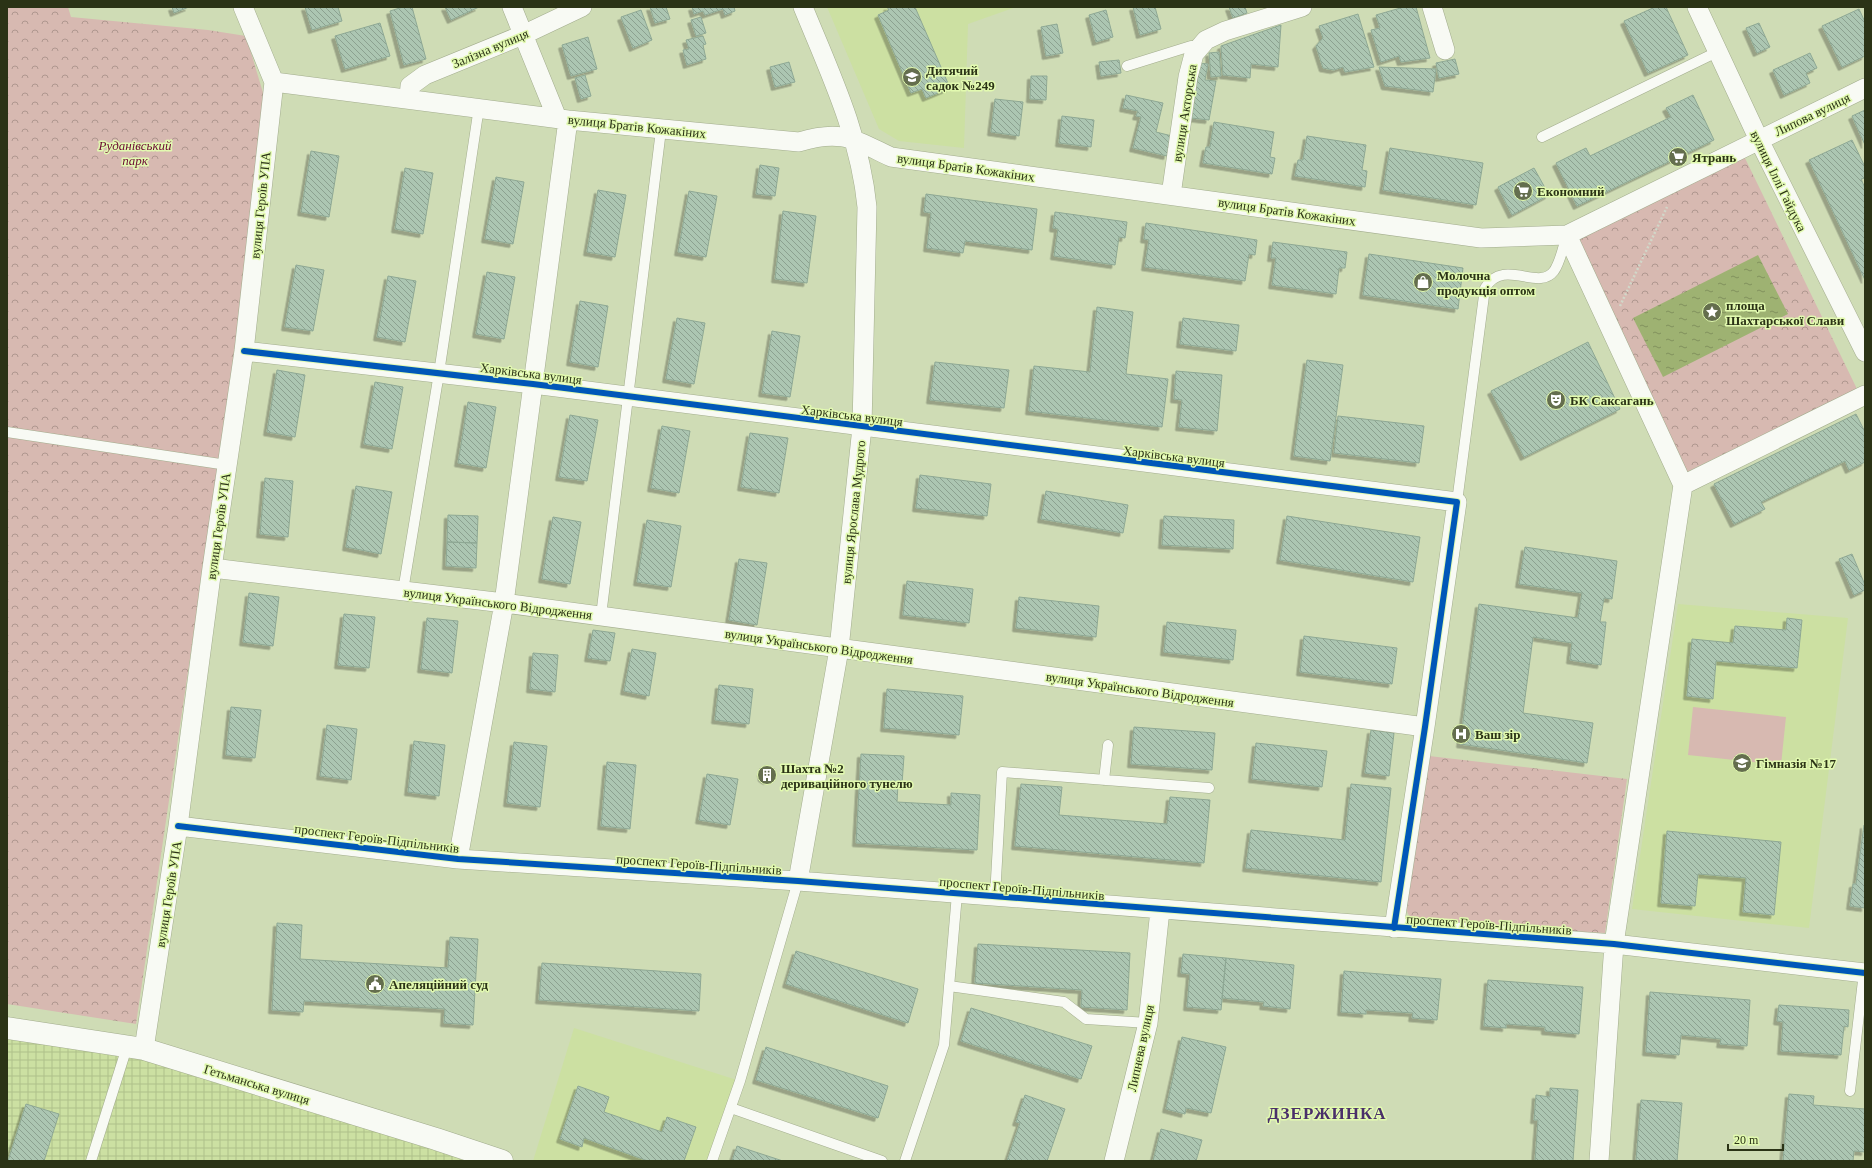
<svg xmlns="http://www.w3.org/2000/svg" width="1872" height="1168" font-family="Georgia,serif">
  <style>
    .built { fill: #cce0a2 }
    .industrial { fill: url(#industrial-grid) }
    .park { fill: url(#park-crowns) }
    .garden { fill: #d7b9b1 }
    .water { fill: url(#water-ripples) }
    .building { fill: url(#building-back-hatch); stroke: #8ea894; filter: url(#shadow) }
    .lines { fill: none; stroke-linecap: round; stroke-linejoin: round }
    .service-casing { stroke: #a2ac8d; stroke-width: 11 }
    .minor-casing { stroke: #a2ac8d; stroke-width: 20 }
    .tertiary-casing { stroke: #a2ac8d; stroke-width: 23 }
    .path { stroke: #d2d7c9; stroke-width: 2.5; stroke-dasharray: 2 2; stroke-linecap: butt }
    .service { stroke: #f8faf4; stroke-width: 10 }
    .minor { stroke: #f8faf4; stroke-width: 19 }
    .tertiary { stroke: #f8faf4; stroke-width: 22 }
    .cycleway-casing { stroke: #e2fab0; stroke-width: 8 }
    .cycleway { stroke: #0057b8; stroke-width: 6 }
    .labels { text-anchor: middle; stroke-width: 3; stroke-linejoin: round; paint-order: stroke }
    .street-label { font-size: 13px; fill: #2b3316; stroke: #e2fab0 }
    .poi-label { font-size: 13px; font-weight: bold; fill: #2b3316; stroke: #e2fab0; text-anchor: start }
    .park-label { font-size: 13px; font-style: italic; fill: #6b0933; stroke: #e2fab0 }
    .district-label { font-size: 17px; font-weight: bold; letter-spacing: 1px; fill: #4a2f6a; stroke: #e2fab0 }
  </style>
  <defs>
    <pattern id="industrial-grid" width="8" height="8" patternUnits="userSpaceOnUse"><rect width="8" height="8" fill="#cce0a2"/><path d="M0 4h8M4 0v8" fill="none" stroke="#afc18b"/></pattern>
    <pattern id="park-crowns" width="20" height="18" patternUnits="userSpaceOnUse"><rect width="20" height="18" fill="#d7b9b1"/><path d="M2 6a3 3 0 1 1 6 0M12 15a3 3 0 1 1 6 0" fill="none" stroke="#af978f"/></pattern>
    <pattern id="water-ripples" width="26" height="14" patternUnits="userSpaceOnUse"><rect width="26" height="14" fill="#9eb272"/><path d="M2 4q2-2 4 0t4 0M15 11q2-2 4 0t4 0" fill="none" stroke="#81915d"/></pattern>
    <pattern id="building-back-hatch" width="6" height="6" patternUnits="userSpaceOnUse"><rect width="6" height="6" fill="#acc6b2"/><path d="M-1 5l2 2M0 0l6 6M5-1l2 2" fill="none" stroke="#8ca190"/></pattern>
    <filter id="shadow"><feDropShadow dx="-3.5" dy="3.5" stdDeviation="0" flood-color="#0004"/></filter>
  </defs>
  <rect width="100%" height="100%" fill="#cfdcb5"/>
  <path class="built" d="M827 7H1016L968 24 964 148 899 141 879 129Z
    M1678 604 1848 618 1809 928 1632 909Z
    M574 1028 740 1081 712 1161H533Z"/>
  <path class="industrial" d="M7 1028 144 1049 502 1161H7Z"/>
  <path class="park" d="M7 7H68L71 17 208 30 246 36 270 116 136 1024 7 1004Z
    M1743 154 1857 389 1685 473 1571 238Z
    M1429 756 1627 779 1605 933 1417 923 1408 914 1404 902Z"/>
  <path class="garden" d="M1693 707 1786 717 1781 765 1688 755Z"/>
  <path class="water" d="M1758 255 1788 314 1663 377 1633 318Z"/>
  <path class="building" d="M172 7H189L174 13Z
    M305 7H338L342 21 312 30Z
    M403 7H412L426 59 404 65 390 11Z
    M445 7H479L451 20Z
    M650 7H666L670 19 655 23Z
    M692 7H734L735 11 725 15 723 9 705 15 703 11 694 14Z
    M887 7H915L950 88 926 98 922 89 911 93 878 15 889 10Z
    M1133 7H1155L1161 29 1140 35Z
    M1229 7H1245L1247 13 1233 18Z
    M1404 7H1416L1430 58 1401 62 1399 56 1381 62 1371 30 1380 28 1376 15Z
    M1655 7H1666L1688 55 1648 73 1624 21Z
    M1859 9 1865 22V56L1842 67 1822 26Z
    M641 10 652 40 633 48 621 17Z
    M1106 10 1113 37 1096 42 1089 15Z
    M1358 14 1374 67 1345 72 1343 67 1334 70 1323 68 1316 46 1323 38 1319 26Z
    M701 17 706 33 696 36 691 20Z
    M380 23 390 56 345 69 335 36Z
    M1759 23 1770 47 1757 53 1746 28Z
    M1057 24 1063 53 1046 56 1041 27Z
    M1281 25 1278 67 1251 64 1250 78 1223 75 1221 46Z
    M703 36 706 44 703 45 706 59 687 65 683 50 689 49 686 40Z
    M588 37 597 69 571 76 562 45Z
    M1219 52 1221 76 1211 77 1209 53Z
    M1810 53 1817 68 1806 73 1810 83 1784 95 1773 70Z
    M1455 59 1459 74 1439 78 1436 63Z
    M1119 60 1121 73 1101 76 1099 62Z
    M789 62 795 82 775 87 770 67Z
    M1200 63 1208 64 1205 80 1216 81 1209 120 1191 118Z
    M1379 67 1436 69 1433 92 1385 86Z
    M585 75 591 96 581 99 575 78Z
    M1031 76H1047L1046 100 1030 99Z
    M1126 95 1163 103 1156 132 1172 136 1167 156 1133 148 1141 117 1136 116 1138 111 1123 108Z
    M1693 95 1714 140 1577 206 1556 163 1586 148 1590 156 1671 117 1666 108Z
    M995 99 1023 102 1019 136 991 132Z
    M1865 110V145L1852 116Z
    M1062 116 1094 120 1091 147 1059 143Z
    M1214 122 1274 132 1270 157 1275 158 1272 174 1203 163 1206 147H1210Z
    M1307 136 1366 145 1362 170 1367 171 1365 187 1295 176 1298 160H1303Z
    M1852 140 1865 167V178L1861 179 1865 188V280L1809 160Z
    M1390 148 1483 163 1476 205 1383 190Z
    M311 151 339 156 329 217 301 212Z
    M760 165 779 168 775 196 756 194Z
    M405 168 433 173 423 234 395 229Z
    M1534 168 1549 195 1512 215 1498 187Z
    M496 177 524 182 513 244 485 239Z
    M598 190 626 195 615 257 587 252Z
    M689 191 717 196 706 257 678 252Z
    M926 194 1037 209 1032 250 965 241 963 253 927 248 931 213 924 212Z
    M783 211 816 216 807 283 775 279Z
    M1055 212 1127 222 1125 238 1119 237 1115 265 1054 256 1058 229 1053 228Z
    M1146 223 1257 240 1255 255 1249 254 1245 281 1145 267 1149 240 1144 239Z
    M1273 242 1347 252 1345 268H1339L1336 294 1272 285 1276 258H1271Z
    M1369 254 1463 268 1458 309 1363 295Z
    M296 265 324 270 313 331 285 327Z
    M487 272 515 277 504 339 476 334Z
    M388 276 416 281 405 342 377 337Z
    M580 301 608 306 598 367 570 362Z
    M1097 307 1133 312 1126 374 1168 379 1162 427 1029 411 1034 366 1090 372Z
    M677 318 705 323 694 384 666 379Z
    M1183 318 1239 325 1236 351 1180 344Z
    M772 331 800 336 790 397 762 393Z
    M1588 342 1620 409 1524 457 1491 391Z
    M1307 360 1343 365 1330 461 1294 456Z
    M935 362 1009 370 1004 408 930 400Z
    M277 370 305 375 295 437 267 432Z
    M1176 371 1222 375 1217 431 1179 427 1182 400 1174 399Z
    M375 382 403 387 392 449 364 444Z
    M468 402 496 407 486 468 458 463Z
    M1856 414 1865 432V462L1849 470 1845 461 1761 502 1765 509 1734 524 1714 484Z
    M570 415 598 420 587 481 559 477Z
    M1338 416 1424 426 1419 463 1334 453Z
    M662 426 690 431 679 493 651 488Z
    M750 433 788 438 779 493 741 487Z
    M920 475 991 484 987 516 916 508Z
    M265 478 293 481 288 537 260 534Z
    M356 486 392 492 381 554 346 547Z
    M1046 491 1128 505 1123 533 1041 519Z
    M448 515 478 516 477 543 447 542Z
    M1164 516 1234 520 1233 549 1162 545Z
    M1287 516 1420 537 1413 582 1280 560Z
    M553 517 581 522 570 584 542 579Z
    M647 520 681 526 671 587 637 582Z
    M447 542 477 543 476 568 446 566Z
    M1525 547 1617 561 1612 599 1604 598 1600 622H1606L1601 665 1570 660 1572 643 1533 637 1523 713 1593 723 1587 763 1460 744 1479 604 1578 618 1582 593 1519 584Z
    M1852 554 1865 585V590L1854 595 1839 559Z
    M739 559 767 563 757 625 729 620Z
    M907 581 973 589 969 623 903 615Z
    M249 593 279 597 273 646 243 642Z
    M1019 597 1099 606 1096 637 1016 628Z
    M344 614 375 617 369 668 338 665Z
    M427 618 458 621 452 673 421 669Z
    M1787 618 1802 620 1797 668 1716 661 1713 699 1687 696 1692 639 1733 643 1735 626 1786 630Z
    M1167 622 1236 630 1233 660 1164 652Z
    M593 630 615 633 610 661 588 658Z
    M1304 636 1397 648 1392 684 1300 672Z
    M632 649 656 653 649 696 624 691Z
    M533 653 558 655 555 692 530 689Z
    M719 685 753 689 749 724 715 720Z
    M887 689 963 696 959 735 884 728Z
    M231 707 261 710 255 758 226 755Z
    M327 725 357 729 351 780 320 776Z
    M1134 727 1215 733 1212 770 1131 764Z
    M1371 730 1394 733 1389 776 1365 773Z
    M414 741 445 745 439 796 408 792Z
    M514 742 547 746 540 807 507 803Z
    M1256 743 1327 751 1322 787 1252 779Z
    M861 754 904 756 902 784H898L897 802 951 805V793L980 795 977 850 856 843Z
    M607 762 636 765 630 829 601 826Z
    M767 768 772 771 773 778 767 781 762 778 761 772Z
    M707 774 738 779 730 825 699 820Z
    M1021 784 1062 787 1059 815 1167 824 1170 797 1210 800 1204 863 1015 846Z
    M1351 784 1391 788 1381 882 1246 868 1251 830 1345 840Z
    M1864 825H1865V908L1850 906 1853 884H1856Z
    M1667 831 1781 842 1774 915 1743 912 1746 878 1698 874 1695 906 1661 903Z
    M277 923 302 925 300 959 448 968 450 937 478 939 473 1025 444 1023 445 1009 304 1001 303 1012 272 1010Z
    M978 944 1130 953 1127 1010 1081 1007 1082 990 975 983Z
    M796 951 918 989 908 1023 786 984Z
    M1183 954 1226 958 1221 1010 1187 1007 1190 974 1181 973Z
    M1226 958 1294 965 1290 1009 1263 1006 1264 1002 1222 998Z
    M542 963 701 974 699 1011 539 1000Z
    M1344 971 1441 979 1437 1020 1412 1018 1413 1013 1366 1010V1014L1341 1012Z
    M1488 980 1583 987 1579 1034 1545 1031V1027L1506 1024V1028L1484 1026Z
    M1650 992 1750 1000 1747 1046 1720 1044 1721 1039 1681 1035 1679 1055 1646 1052Z
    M1779 1005 1849 1010 1848 1027 1844 1026 1841 1055 1781 1051 1783 1022 1777 1021Z
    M971 1008 1092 1046 1081 1079 961 1041Z
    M1182 1037 1226 1047 1211 1113 1186 1108 1185 1114 1166 1109Z
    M766 1047 888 1086 878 1118 756 1080Z
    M578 1086 609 1097 604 1112 662 1132 667 1117 696 1127 684 1161H648L584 1138 582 1147 560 1139Z
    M1550 1088 1578 1090 1573 1161H1535L1538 1120H1534L1536 1095 1550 1097Z
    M1789 1094 1814 1096 1813 1105 1865 1109V1152L1854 1151 1853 1161H1783Z
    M1025 1095 1065 1109 1047 1161H1007L1020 1123 1016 1122Z
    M1641 1100 1682 1103 1677 1161H1636Z
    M26 1104 59 1114 44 1161H8Z
    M1161 1129 1202 1140 1196 1161H1153Z
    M737 1146 783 1161H732Z"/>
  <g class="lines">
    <defs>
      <path id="service" d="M1127 66 1191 46H1199
        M1542 137 1717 52
        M7 432 227 465
        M1457 502 1485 288C1504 257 1538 292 1554 271 1561 261 1563 246 1567 235
        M403 591 439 373 479 107
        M601 616 661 130
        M1104 780 1108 745
        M995 897 1002 772 1209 788
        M949 986 1064 1002 1086 1019 1148 1023
        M1850 1091 1864 972
        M731 1108 882 1161
        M91 1161 127 1047
        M712 1161 740 1081 798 881
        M905 1161 944 1045 957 894"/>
      <path id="minor" d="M512 7 557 118
        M1432 7 1445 50
        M1697 7 1759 140 1865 352
        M274 82 568 120 799 142C841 129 853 139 891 157L1481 238 1567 235 1865 88
        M409 98 410 86 425 75 525 34 582 7
        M1171 195 1188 77 1194 54 1206 40 1225 31 1302 7
        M1567 235 1683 485
        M244 351 533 384 1457 502 1425 727 1394 928
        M1683 485 1865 395
        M212 568 504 603 1425 727
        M178 826 458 859 798 881 1614 944 1865 973
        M458 859 504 603 568 120
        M798 881 839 649 862 427 867 207C860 135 830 73 803 7
        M144 1049 178 826 212 568 244 351 274 82 243 7
        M1114 1161 1148 1023 1160 910
        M1599 1161 1614 944 1683 485"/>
      <path id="tertiary" d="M7 1028 144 1049 436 1139 502 1161"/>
    </defs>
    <use href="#service" class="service-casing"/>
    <use href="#minor" class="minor-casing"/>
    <use href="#tertiary" class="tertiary-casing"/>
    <path class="path" d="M1620 306 1667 207"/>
    <use href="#service" class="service"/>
    <use href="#minor" class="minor"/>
    <use href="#tertiary" class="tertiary"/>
    <defs>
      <path id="cycleway" d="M244 351 533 384 1457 502 1425 727 1394 928
        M178 826 458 859 798 881 1614 944 1865 973"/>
    </defs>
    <use href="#cycleway" class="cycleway-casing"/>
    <use href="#cycleway" class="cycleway"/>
  </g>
  <defs>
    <symbol id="school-disc" viewBox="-11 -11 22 22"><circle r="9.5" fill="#646e4e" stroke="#e2fab0"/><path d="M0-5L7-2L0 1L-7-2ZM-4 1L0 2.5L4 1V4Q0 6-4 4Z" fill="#fff"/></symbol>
    <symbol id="supermarket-disc" viewBox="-11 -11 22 22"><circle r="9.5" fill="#646e4e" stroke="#e2fab0"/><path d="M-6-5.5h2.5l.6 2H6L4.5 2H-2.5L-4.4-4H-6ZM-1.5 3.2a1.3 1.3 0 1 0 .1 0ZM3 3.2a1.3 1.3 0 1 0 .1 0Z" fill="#fff"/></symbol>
    <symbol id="shop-disc" viewBox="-11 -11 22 22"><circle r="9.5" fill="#646e4e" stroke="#e2fab0"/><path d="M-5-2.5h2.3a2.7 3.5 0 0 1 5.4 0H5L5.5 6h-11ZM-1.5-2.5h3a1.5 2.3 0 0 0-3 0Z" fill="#fff"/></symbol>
    <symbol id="sight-disc" viewBox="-11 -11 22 22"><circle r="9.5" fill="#646e4e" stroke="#e2fab0"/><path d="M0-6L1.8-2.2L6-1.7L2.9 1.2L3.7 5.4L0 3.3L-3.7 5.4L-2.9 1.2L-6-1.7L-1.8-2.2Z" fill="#fff"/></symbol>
    <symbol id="theatre-disc" viewBox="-11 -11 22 22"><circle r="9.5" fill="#646e4e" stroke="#e2fab0"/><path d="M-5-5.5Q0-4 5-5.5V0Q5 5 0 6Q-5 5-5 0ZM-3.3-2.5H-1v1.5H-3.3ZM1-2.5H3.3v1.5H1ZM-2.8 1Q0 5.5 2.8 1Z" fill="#fff"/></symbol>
    <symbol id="hospital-disc" viewBox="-11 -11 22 22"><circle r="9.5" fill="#646e4e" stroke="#e2fab0"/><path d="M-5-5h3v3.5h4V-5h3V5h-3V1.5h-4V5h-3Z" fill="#fff"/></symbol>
    <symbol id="building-disc" viewBox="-11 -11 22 22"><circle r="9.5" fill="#646e4e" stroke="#e2fab0"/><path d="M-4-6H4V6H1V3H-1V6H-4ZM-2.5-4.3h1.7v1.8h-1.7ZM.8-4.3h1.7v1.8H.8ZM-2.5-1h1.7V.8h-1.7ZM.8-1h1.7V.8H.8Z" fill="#fff"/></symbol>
    <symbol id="civic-disc" viewBox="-11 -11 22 22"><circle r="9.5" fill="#646e4e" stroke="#e2fab0"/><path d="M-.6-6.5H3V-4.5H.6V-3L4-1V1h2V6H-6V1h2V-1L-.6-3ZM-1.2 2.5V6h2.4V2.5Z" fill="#fff"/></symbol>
  </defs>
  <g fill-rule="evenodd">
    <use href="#school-disc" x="901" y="66" width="22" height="22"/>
    <use href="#supermarket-disc" x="1667" y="146" width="22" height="22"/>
    <use href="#supermarket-disc" x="1512" y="180" width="22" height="22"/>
    <use href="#shop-disc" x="1412" y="271" width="22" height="22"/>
    <use href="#sight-disc" x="1701" y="301" width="22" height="22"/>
    <use href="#theatre-disc" x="1545" y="389" width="22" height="22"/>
    <use href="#hospital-disc" x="1450" y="723" width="22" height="22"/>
    <use href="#school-disc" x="1731" y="752" width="22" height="22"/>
    <use href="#building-disc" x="756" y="764" width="22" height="22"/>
    <use href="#civic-disc" x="364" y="973" width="22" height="22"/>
  </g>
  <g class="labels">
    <g class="street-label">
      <text transform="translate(490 48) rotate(-23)" y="5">Залізна вулиця</text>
      <text transform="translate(1184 113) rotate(-81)" y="5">вулиця Акторська</text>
      <text transform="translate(1812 114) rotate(-26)" y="5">Липова вулиця</text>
      <text transform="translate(637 126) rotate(6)" y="5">вулиця Братів Кожакіних</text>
      <text transform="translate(966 167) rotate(8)" y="5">вулиця Братів Кожакіних</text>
      <text transform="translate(1779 181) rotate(64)" y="5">вулиця Іллі Гайдука</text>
      <text transform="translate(260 205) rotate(-84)" y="5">вулиця Героїв УПА</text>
      <text transform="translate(1287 211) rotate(8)" y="5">вулиця Братів Кожакіних</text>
      <text transform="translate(531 373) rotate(7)" y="5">Харківська вулиця</text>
      <text transform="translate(852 415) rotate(7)" y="5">Харківська вулиця</text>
      <text transform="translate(1174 456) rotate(7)" y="5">Харківська вулиця</text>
      <text transform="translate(853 512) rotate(-84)" y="5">вулиця Ярослава Мудрого</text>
      <text transform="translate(218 526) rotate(-82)" y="5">вулиця Героїв УПА</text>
      <text transform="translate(498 603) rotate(7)" y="5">вулиця Українського Відродження</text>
      <text transform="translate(819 646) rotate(8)" y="5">вулиця Українського Відродження</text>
      <text transform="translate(1140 689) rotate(8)" y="5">вулиця Українського Відродження</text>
      <text transform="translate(377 838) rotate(7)" y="5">проспект Героїв-Підпільників</text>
      <text transform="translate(699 864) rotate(4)" y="5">проспект Героїв-Підпільників</text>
      <text transform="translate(1022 888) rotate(5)" y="5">проспект Героїв-Підпільників</text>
      <text transform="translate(168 894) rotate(-81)" y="5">вулиця Героїв УПА</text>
      <text transform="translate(1489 924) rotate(4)" y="5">проспект Героїв-Підпільників</text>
      <text transform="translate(1140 1048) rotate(-78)" y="5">Липнева вулиця</text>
      <text transform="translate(257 1084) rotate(17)" y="5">Гетьманська вулиця</text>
    </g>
    <g class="poi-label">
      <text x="926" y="75">Дитячий<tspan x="926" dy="15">садок №249</tspan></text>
      <text x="1692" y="162">Ятрань</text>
      <text x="1537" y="196">Економний</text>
      <text x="1437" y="280">Молочна<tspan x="1437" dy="15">продукція оптом</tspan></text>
      <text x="1726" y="310">площа<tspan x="1726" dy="15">Шахтарської Слави</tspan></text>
      <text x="1570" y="405">БК Саксагань</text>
      <text x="1475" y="739">Ваш зір</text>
      <text x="1756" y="768">Гімназія №17</text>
      <text x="781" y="773">Шахта №2<tspan x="781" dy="15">дериваційного тунелю</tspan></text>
      <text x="389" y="989">Апеляційний суд</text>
    </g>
    <g class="park-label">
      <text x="135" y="150">Руданівський<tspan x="135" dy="15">парк</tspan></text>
    </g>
    <g class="district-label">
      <text x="1327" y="1119">ДЗЕРЖИНКА</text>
    </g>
  </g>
  <rect width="1872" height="1168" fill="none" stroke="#2b3316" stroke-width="16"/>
  <path d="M1728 1144v6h55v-6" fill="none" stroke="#2b3316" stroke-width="2"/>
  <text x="1734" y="1144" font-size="12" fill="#2b3316" stroke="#e2fab0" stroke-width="3" paint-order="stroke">20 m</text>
</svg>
